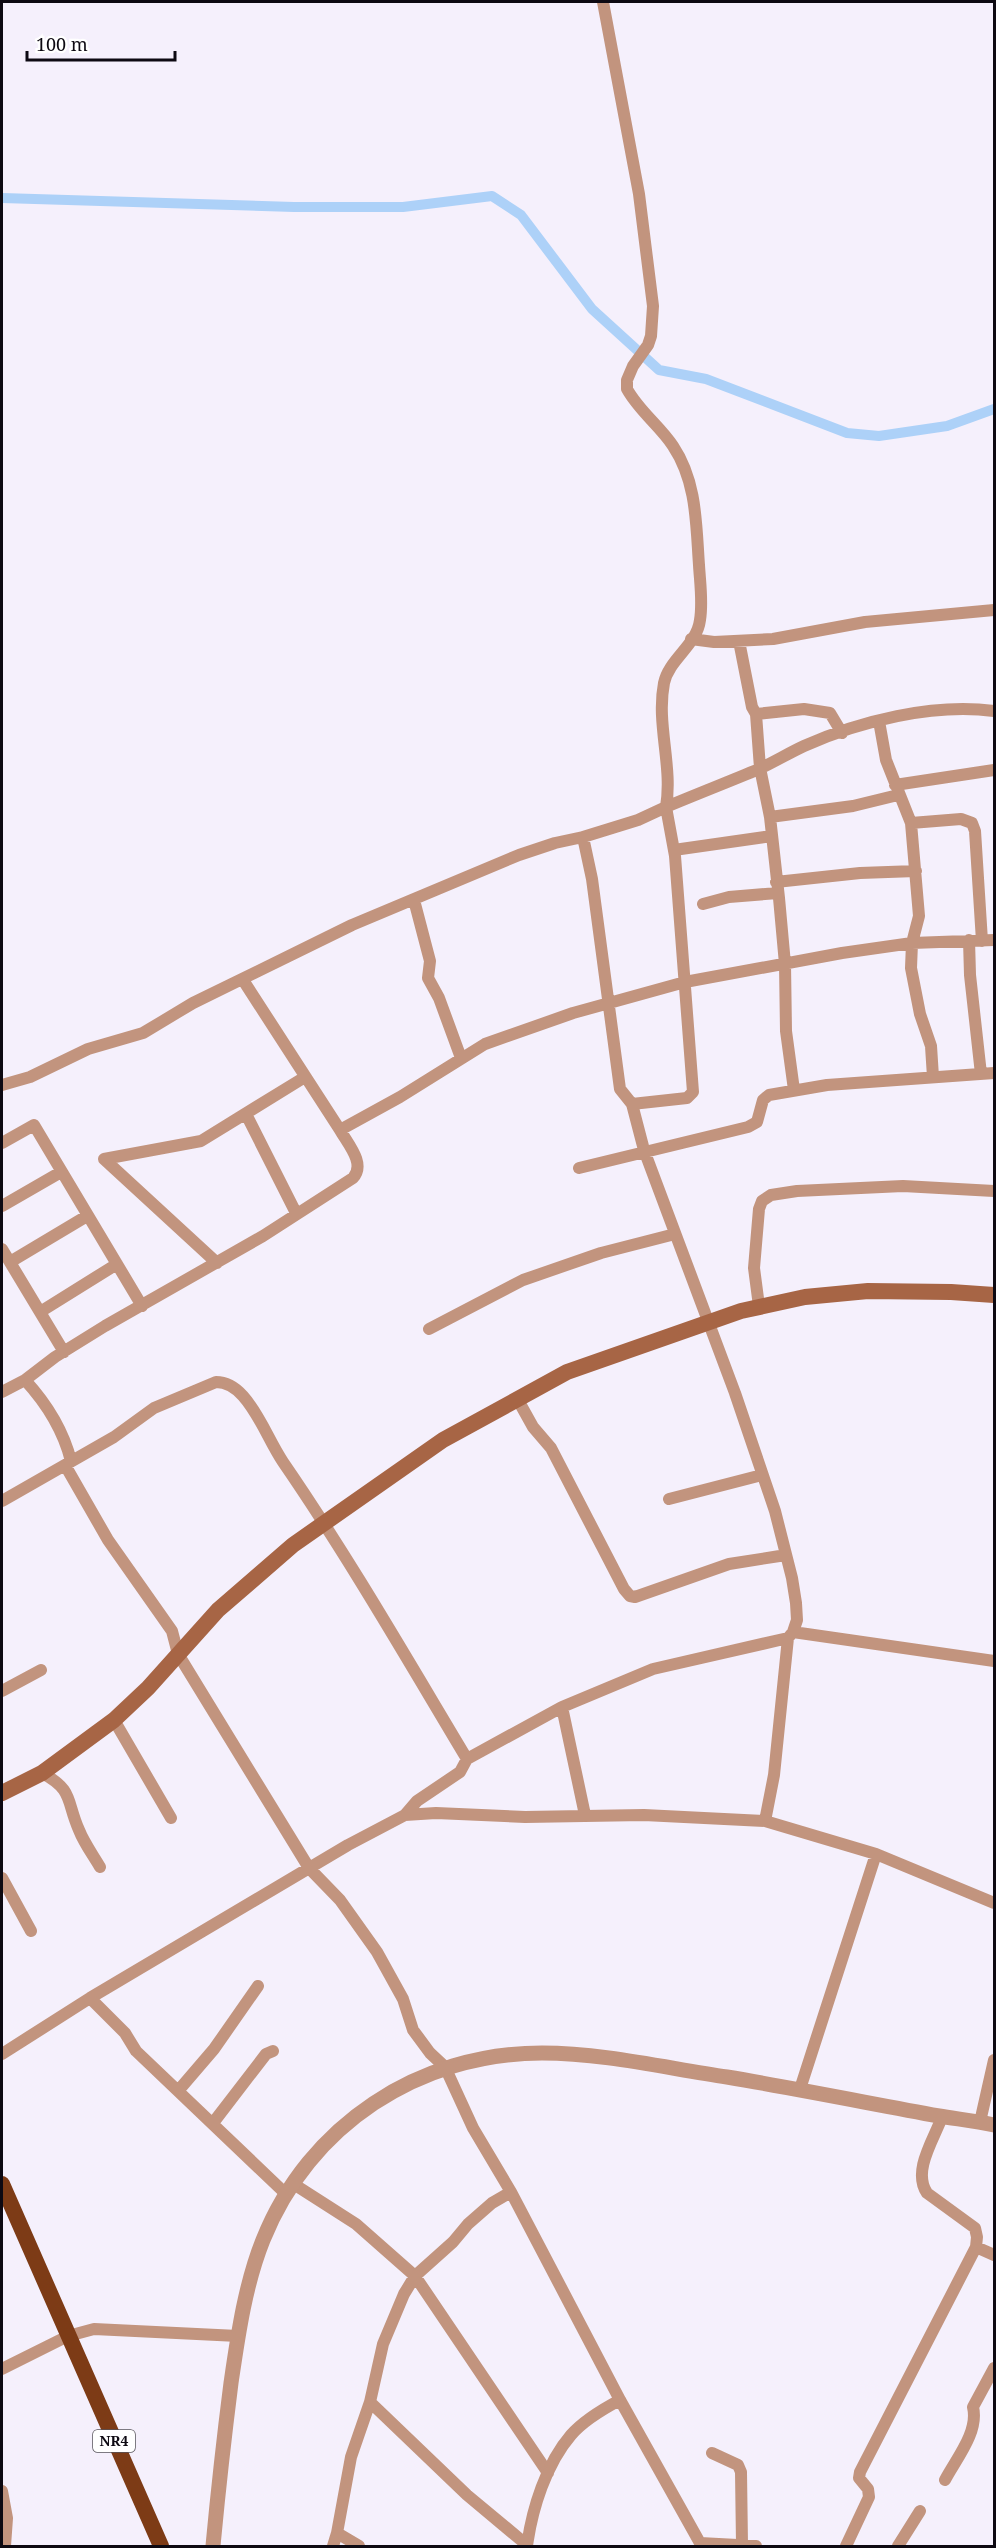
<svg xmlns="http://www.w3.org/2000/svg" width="996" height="2548" font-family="'Noto Serif',serif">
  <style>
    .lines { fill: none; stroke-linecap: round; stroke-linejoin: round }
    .canal { stroke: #add1f8; stroke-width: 10 }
    .minor { stroke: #c2947e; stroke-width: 12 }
    .tertiary { stroke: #c2947e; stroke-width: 15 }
    .secondary { stroke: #a76545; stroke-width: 16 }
    .trunk { stroke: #7d3b16; stroke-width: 16 }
    .labels { text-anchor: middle; stroke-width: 6; stroke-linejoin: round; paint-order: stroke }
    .shield { fill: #fff; stroke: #565359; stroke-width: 1.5 }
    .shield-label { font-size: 14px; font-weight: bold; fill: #0d0912 }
  </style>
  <rect width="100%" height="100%" fill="#f5f0fc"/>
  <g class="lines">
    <path class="canal" d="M2 198 294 207H403L492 196 521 215 592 309 659 370 706 379 847 433 879 436 947 426 994 409"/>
    <path class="minor" d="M603 2 639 194 653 306 651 336 648 345 633 366 627 380V389C639 411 660 426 673 446 697 482 696 524 699 565 700 583 703 602 700 620 697 645 669 659 664 683 656 724 673 766 666 807L638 820 583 837 592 879 620 1089 632 1104 644 1150 735 1393 775 1511 792 1578 796 1603 797 1620 793 1632 788 1638 774 1775 765 1821
      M691 639 714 642 773 639 865 622 994 610
      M739 641 752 707 756 714 804 709 830 713 842 733
      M756 714 760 768 770 817 779 898 785 964 786 1031 794 1090
      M879 721 886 760 911 823 919 916 912 943 911 968 920 1014 931 1046 933 1077
      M895 785 994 770
      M770 817 853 806 898 795
      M911 823 961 819 972 823 975 831 982 941
      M674 850 772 836
      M776 882 860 873 916 871
      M414 900 430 961 428 978 439 998 461 1058
      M703 904 729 897 778 893
      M969 940 970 975 981 1074
      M243 980 340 1130
      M2 1085 30 1077 88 1049 143 1033 193 1003 352 925 519 855 555 843 583 837
      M632 1104 687 1098 693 1092 675 856 666 807C697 794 728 782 759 769 774 762 789 753 804 746 860 721 933 703 994 711
      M246 1114 296 1213
      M2 1143 34 1125 142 1306
      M579 1168 748 1127 757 1122 763 1100 769 1095 827 1085 994 1073
      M2 1206 61 1172
      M2 1249 64 1352
      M10 1262 87 1216
      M217 1263 104 1159 201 1141 305 1077
      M759 1306 754 1268 759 1209 762 1201 771 1195 797 1191 903 1186 994 1191
      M40 1312 117 1264
      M429 1329 523 1280 601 1253 675 1234
      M25 1380C47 1404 63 1429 71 1461
      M2 1392 25 1380 55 1357 105 1326 263 1236 353 1178C366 1164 348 1144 340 1130L400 1097 485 1044 573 1013 685 982 842 953 912 943 994 940
      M518 1400 533 1427 551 1448 624 1589 630 1596 635 1597 729 1564 786 1555
      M65 1465 108 1540 172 1631 178 1654 309 1868 340 1900 377 1952 403 1999 413 2030 430 2053 445 2067 473 2128 511 2192 620 2400 700 2543 756 2546
      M669 1499 762 1475
      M2 1501 114 1437 154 1408 216 1382C227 1382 235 1387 243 1396 260 1415 269 1441 283 1462 349 1558 407 1659 467 1759L562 1707 653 1669 788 1638
      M793 1632 994 1661
      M2 1691 41 1670
      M562 1707 585 1815
      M114 1720 171 1818
      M42 1773C74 1790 66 1801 79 1830 84 1843 93 1855 100 1867
      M405 1815 417 1801 460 1772 467 1759
      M2 1878 31 1931
      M90 1998 125 2033 136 2051 286 2194
      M2 2054 90 1998 348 1845 405 1815 436 1813 525 1817 644 1815 765 1821 876 1854 994 1903
      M800 2089 876 1854
      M178 2091 214 2049 258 1986
      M980 2122 994 2060
      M213 2123 266 2054 273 2051
      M292 2183 356 2224 415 2276 548 2473
      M976 2247 994 2255
      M2 2369 68 2336 94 2329 238 2336
      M370 2402 467 2495 527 2545
      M712 2453 738 2465 741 2472 742 2544
      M945 2480C956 2459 979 2432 973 2407L994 2368
      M2 2491 7 2518 5 2546
      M333 2546 337 2533
      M359 2546 337 2533 351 2457 370 2402 383 2344 404 2294 415 2276 453 2242 468 2224 492 2203 511 2192
      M527 2546C532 2509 546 2464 571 2435 584 2420 603 2409 620 2400
      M846 2546 869 2497 868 2489 859 2478 860 2472 976 2247 977 2237 975 2228 927 2193C912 2171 934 2139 942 2117
      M898 2546 920 2511"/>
    <path class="tertiary" d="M213 2546C218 2492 224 2438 231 2383 238 2335 245 2285 263 2240 309 2125 419 2053 542 2053 603 2053 666 2068 727 2077 798 2089 868 2103 939 2116 957 2119 976 2121 994 2125"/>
    <path class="secondary" d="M2 1793 42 1773 114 1720 148 1688 218 1610 293 1545 443 1440 567 1372 741 1311 805 1297 868 1291 951 1292 994 1295"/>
    <path class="trunk" d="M2 2184 161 2546"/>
  </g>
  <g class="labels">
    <rect class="shield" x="93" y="2430" width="42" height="22" rx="4.5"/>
    <g class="shield-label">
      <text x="114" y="2446">NR4</text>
    </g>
  </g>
  <rect width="996" height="2548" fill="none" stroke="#0d0912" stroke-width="6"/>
  <path d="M27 51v9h148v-9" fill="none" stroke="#0d0912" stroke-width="3"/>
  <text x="36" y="51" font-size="18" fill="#0d0912" stroke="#ffffff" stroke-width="4.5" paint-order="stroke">100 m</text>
</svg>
